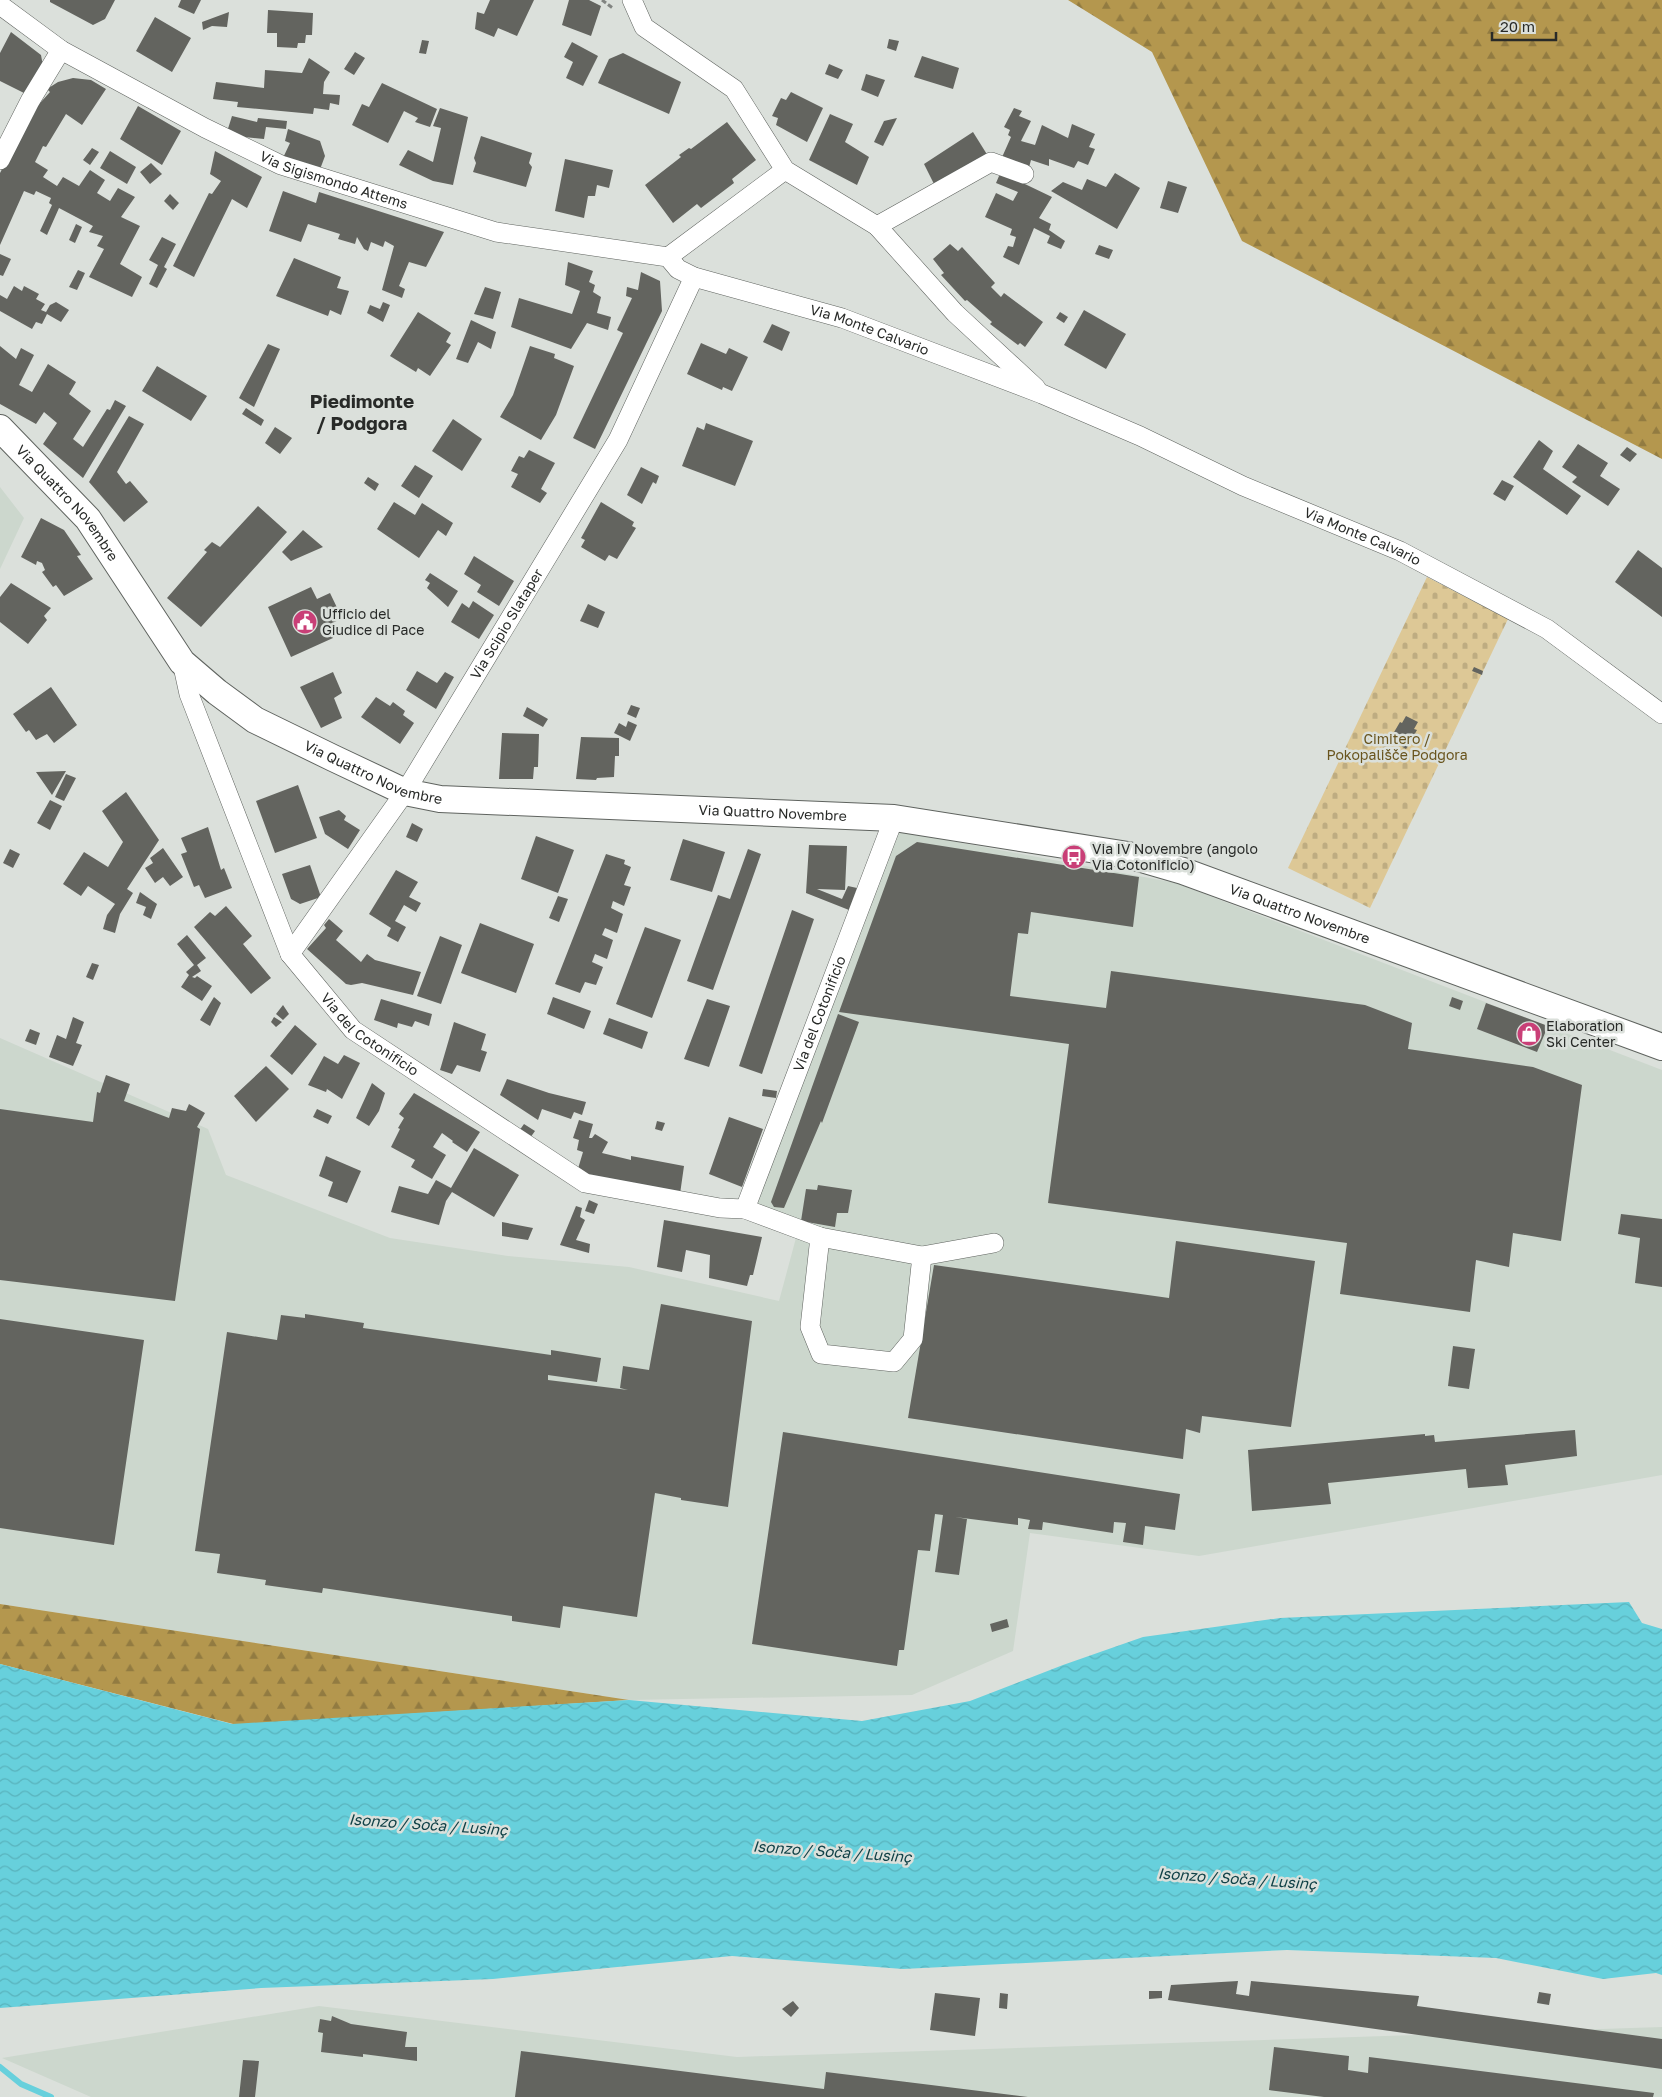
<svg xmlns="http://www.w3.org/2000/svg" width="1662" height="2097" font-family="'Golos Text',sans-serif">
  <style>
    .built { fill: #ccd7cd }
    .forest { fill: url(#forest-firs) }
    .cemetery { fill: url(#cemetery-stones) }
    .water { fill: url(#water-waves) }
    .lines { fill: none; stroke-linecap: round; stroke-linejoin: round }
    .stream { stroke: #67d0dc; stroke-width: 6 }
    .building { fill: #63645f }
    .street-casing { stroke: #5f635f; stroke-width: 20 }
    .secondary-casing { stroke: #5f635f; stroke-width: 28 }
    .path { stroke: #818481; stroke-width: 3; stroke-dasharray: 5 2.5; stroke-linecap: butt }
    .street { stroke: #fff; stroke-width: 19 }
    .secondary { stroke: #fff; stroke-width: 26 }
    .labels { text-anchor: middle; stroke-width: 5; stroke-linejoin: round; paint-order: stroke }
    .street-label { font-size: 14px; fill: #282a28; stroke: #dbe0db }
    .poi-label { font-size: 14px; fill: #282a28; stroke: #dbe0db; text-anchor: start }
    .park-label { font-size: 14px; fill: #69541d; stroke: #dbe0db }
    .water-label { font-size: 15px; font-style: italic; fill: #104147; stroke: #dbe0db }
    .district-label { font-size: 19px; font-weight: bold; fill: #282a28; stroke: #dbe0db }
  </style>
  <defs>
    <pattern id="forest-firs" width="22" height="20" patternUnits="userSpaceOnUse" patternTransform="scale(1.25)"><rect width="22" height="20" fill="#b4974e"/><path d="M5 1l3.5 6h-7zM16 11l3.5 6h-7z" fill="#927b41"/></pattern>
    <pattern id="cemetery-stones" width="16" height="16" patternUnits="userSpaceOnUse" patternTransform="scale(1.25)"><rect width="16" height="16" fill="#ddc896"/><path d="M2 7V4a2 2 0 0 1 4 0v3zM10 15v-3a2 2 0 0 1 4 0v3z" fill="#beac81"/></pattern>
    <pattern id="water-waves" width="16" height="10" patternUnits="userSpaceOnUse" patternTransform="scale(1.25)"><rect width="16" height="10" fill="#67d0dc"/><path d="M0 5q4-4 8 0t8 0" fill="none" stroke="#59b3bd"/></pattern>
  </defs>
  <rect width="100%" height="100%" fill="#dbe0db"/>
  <path class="built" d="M0 487 24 518 0 569Z
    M893 830 1176 883 1662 1070V1475L1199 1556 1030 1533 1013 1651 912 1695 629 1700 0 1604V1038L208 1129 226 1175 390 1238 508 1256 629 1267 779 1301 796 1238 749 1220Z
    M319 2006 737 2057 1662 2027V2097H91L2 2058Z"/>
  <path class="forest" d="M1068 0H1662V459L1242 241 1152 52Z
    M0 1604 629 1700 237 1725 0 1664Z"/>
  <path class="cemetery" d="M1427 577 1508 619 1370 908 1288 868Z"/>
  <path class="water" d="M1629 1602 1642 1623 1662 1629V1975L1656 1973 1603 1979 1496 1958 1287 1950 903 1969 732 1956 493 1979 261 1988 0 2008V1664L232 1724 629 1700 862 1721 970 1701 1063 1665 1143 1637 1280 1618Z"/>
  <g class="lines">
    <path class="stream" d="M0 2067 21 2084 51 2097"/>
  </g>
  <path class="building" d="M50 0H115L105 19 93 25 50 2Z
    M181 0H201L194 14 178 7Z
    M490 0H534L517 36 498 28 494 37 475 29 477 12 484 14Z
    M569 0H589L601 6 591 36 562 25Z
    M268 10 313 13 312 35H306L305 43H298L297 48 277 47V33H267Z
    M229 12 227 27 212 26 203 30 202 22Z
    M155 17 191 38 172 72 136 51Z
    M11 32 41 55 43 66 28 95 0 81V53Z
    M889 39 899 41 896 51 887 48Z
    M422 40 429 41 426 54 419 53Z
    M572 42 598 56 583 86 566 78 573 62 564 57Z
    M355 52 365 58 354 75 344 69Z
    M623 53 681 82 669 114 598 83 609 59Z
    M922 56 959 68 953 89 914 77Z
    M309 58 330 72 324 82 323 94 340 95 339 105 330 103 329 110 314 108 313 114 237 107 238 102 213 99 216 82 264 88 265 70 302 73Z
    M829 64 843 70 838 79 825 74Z
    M866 74 885 80 878 97 861 90Z
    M73 78 91 80 106 89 82 125 66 114 46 147 43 146 35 162 48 170 43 177 57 186 63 177 79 186 90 170 105 180 97 193 110 201 118 188 135 197 121 217 140 226 120 264 142 277 132 297 89 277 104 249 97 246 103 236 89 232 93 226 59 208 47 235 40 231 52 205 49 203 51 198 36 191 34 195 24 191 0 245V173L38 100 41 102 50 92 47 89 58 82Z
    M382 83 437 109 430 127 415 122 418 118 404 111 388 143 352 125 362 104 369 107Z
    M791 92 823 108 807 142 776 125 778 118 772 116 781 98 786 100Z
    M138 106 181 131 162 165 120 139Z
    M440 108 468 117 453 185 433 181 399 165 408 150 433 162 441 128 433 126Z
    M1014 108 1022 111 1019 116 1031 121 1021 141 1035 145 1042 125 1068 138 1072 124 1095 134 1089 147 1095 149 1088 165 1078 161 1074 168 1049 159V166L1031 160 1027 175 999 164 1011 137 1008 135 1010 130 1004 127Z
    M830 114 853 124 845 142 869 157 857 185 809 160Z
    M232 116 257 122 258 118 287 121 286 129 266 127 264 139 226 135Z
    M897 118 883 146 874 142 884 121Z
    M727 122 756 160 732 179 734 183 701 208 697 204 673 223 645 185 681 157 679 155 689 148 691 149Z
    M288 129 320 141 325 156 319 172 282 160 290 143 285 141Z
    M973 132 988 156 936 188 924 164Z
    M481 136 532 153 529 163 532 167 526 187 473 172 476 163 474 158Z
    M92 148 99 152 90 165 83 160Z
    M110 151 136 167 127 184 100 168Z
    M215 151 262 177 247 208 232 199 194 277 173 266 209 193 212 194 221 181 210 174Z
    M565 159 613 170 609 188 597 185 595 196H588L584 218 555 211Z
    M151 163 162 174 150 184 140 172Z
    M1115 173 1140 188 1117 229 1051 191 1063 182 1082 190 1087 179 1106 187Z
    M1004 174 1052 197 1039 218 1051 224 1049 230 1065 241 1061 249 1047 243 1050 236 1034 228 1019 265 1003 257 1008 246 1013 247 1016 237 1010 235 1012 229 985 217 996 193 1013 201 1018 192 996 183 999 176Z
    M1168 181 1187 187 1178 213 1160 208Z
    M283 191 316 203 319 192 444 232 426 267 409 262 399 286 405 289 402 298 382 290 394 246 385 241 383 247 371 242 368 251 364 249 357 237 355 244 338 239 340 234 308 224 301 242 269 231Z
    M170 194 179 203 173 210 164 201Z
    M76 224 82 227 75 243 69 240Z
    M162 237 176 244 164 267 167 269 157 288 149 284 158 265 149 260Z
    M950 244 958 251 962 247 995 283 991 287 1001 297 1004 293 1043 322 1025 347 1020 343 1018 345 990 324 992 322 967 300 965 301 941 275 944 273 933 259Z
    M1099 245 1113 250 1109 259 1095 254Z
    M0 254 11 259 3 276 0 275Z
    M294 258 341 277 337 288 349 291 341 315 330 310 328 316 276 296Z
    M568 262 593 271 589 282 595 285 593 292 601 297 597 313 611 317 608 330 587 323 571 349 511 327 519 298 572 314 580 291 565 285Z
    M78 270 85 273 77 290 69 287Z
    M641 272 660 281 662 311 595 449 573 438 623 333 617 330 632 298 626 296 627 287 638 290Z
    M14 286 22 291 24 286 39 294 36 299 45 304 41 310 46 312 50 305 56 302 69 310 61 322 47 314 42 324 36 322 32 329 0 311V295L7 299Z
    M485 287 501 292 493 319 474 314Z
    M383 302 390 305 383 322 367 313 370 305 380 309Z
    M1084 310 1126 334 1106 369 1064 345Z
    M418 312 451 333 446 342 451 345 430 376 418 368 416 372 390 356Z
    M1060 312 1068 317 1064 323 1056 318Z
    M471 320 496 332 491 349 478 342 468 363 456 359Z
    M772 324 790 332 782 351 763 342Z
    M701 343 726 354 729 348 748 357 732 391 723 387 722 390 687 374Z
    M268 344 280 349 254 407 239 398Z
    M0 346 16 359 21 348 34 355 19 385 32 392 48 364 76 382 69 394 91 411 73 439 83 447 107 409 110 410 115 400 126 406 83 478 43 444 57 423 44 412 36 424 0 404Z
    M530 346 555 354 554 358 574 366 556 415 541 440 500 417 513 395Z
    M157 366 207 396 191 421 142 391Z
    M246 408 264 420 261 426 242 414Z
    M129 416 144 424 117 472 126 484 130 481 148 502 124 522 89 482Z
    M453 419 482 439 462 471 432 451Z
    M706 423 753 441 735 486 682 466 697 427 704 430Z
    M275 427 292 438 280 454 265 443Z
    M1539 440 1553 451 1543 469 1581 496 1567 515 1513 477Z
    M1578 444 1608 463 1600 476 1620 489 1608 506 1572 482 1577 477 1562 467Z
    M1627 447 1637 454 1630 462 1620 455Z
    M529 450 555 463 541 489 547 493 540 503 511 487 518 474 511 471 519 456 524 458Z
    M415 465 433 476 419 498 401 486Z
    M641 467 659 476 656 484 653 482 642 504 627 495Z
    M368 477 379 484 375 491 364 483Z
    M1502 480 1514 486 1505 501 1493 494Z
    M394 502 415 515 422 503 453 523 446 536 438 530 419 558 377 529Z
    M601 502 634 522 632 526 636 528 617 559 609 555 605 561 581 547 585 540 581 538Z
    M258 506 287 532 201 627 167 598 207 552 204 550 212 542 220 547Z
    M41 518 64 530 81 555 77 556 93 579 64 596 56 585 53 587 42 572 45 570 42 563 37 561 36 565 21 557Z
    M303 530 323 547 291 561 282 552Z
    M1638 550 1662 568V617L1615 582Z
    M474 556 514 581 499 606 477 592 481 585 464 574Z
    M430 573 458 591 448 607 427 588 430 583 425 580Z
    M11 583 51 608 44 616 47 620 28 644 0 622V597Z
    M311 587 317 599 330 593 342 618 329 625 333 638 291 657 268 607Z
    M473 601 494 615 479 639 451 622 462 603 469 608Z
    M588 604 605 612 598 628 580 621Z
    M1474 667 1483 671 1482 675 1472 671Z
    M417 671 437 683 445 672 454 677 436 709 406 690Z
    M333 672 342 693 334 698 342 718 321 728 300 687Z
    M51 687 77 725 54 743 47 734 36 740 29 730 26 732 13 714Z
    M376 697 390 706 393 702 405 711 403 715 414 723 400 744 361 717Z
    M631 705 640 708 636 718 627 714Z
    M527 707 548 719 543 727 523 716Z
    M1406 716 1418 722 1414 729 1417 730 1406 749 1390 739 1400 722 1402 723Z
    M628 721 637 725 630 741 614 733 619 723 626 727Z
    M502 733 539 734 538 767H534L533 779H499Z
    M581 737 619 738V756H615L614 777 597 778 596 780 576 779Z
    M66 771 52 795 36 772Z
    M66 774 76 778 64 801 55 797Z
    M298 785 317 838 275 853 256 801Z
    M126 792 159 840 127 889 133 893 120 914 115 933 103 929 107 915 115 904 88 886 81 896 63 884 84 852 108 867 123 842 102 811Z
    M50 800 62 806 50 830 37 823Z
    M339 810 346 816 344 820 360 830 348 849 325 834 319 817Z
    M412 823 423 829 417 842 406 837Z
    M208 827 221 870 224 868 232 888 205 898 199 885 194 887 181 854 187 852 181 838Z
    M536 836 574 850 558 893 521 879Z
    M683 839 725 852 712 892 670 880Z
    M917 842 1139 877 1133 927 1031 912 1028 934 1018 933 1010 996 1106 1008 1111 971 1365 1005 1412 1023 1408 1049 1533 1067 1582 1085 1561 1241 1513 1233 1509 1267 1476 1260 1470 1312 1340 1294 1347 1243 1048 1203 1069 1044 839 1012 896 856Z
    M809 845 847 846 845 890 817 889 842 899 848 886 857 888 849 910 806 893Z
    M163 848 183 877 170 886 163 877 155 883 145 868 153 863 150 858Z
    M10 849 20 854 13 868 3 863Z
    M748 849 761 854 713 990 687 981 718 895 730 899Z
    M606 854 625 860 624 864 631 867 624 885 631 887 624 906 613 901 611 908 623 914 617 933 605 928 602 935 613 940 607 959 595 954 592 962 603 967 596 985 585 982 580 993 555 984Z
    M310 865 321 897 300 904 291 899 282 874Z
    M396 870 418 882 409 897 421 903 416 912 404 905 395 921 406 927 398 942 387 936 391 928 369 914Z
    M140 892 157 904 151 919 143 915 146 907 136 903Z
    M558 896 568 899 559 922 549 918Z
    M226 906 252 936 243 944 271 978 251 994 194 927 210 912 215 916Z
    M792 910 814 919 762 1074 739 1066Z
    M329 919 343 931 336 940 361 962 367 954 375 960 421 972 413 995 362 983 351 985 346 984 307 949 326 928 324 925Z
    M480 923 534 944 516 993 461 973Z
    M645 927 681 940 652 1018 616 1004Z
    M187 935 206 958 197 965 201 971 192 977 195 978 197 976 212 986 202 1001 181 987 189 975 186 972 194 965 177 944Z
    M440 936 462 945 441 1004 417 996Z
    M92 963 99 965 93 980 86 977Z
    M214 997 221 1003 210 1026 200 1020Z
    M553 997 591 1011 584 1029 547 1014Z
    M1452 997 1463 1001 1460 1010 1449 1006Z
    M381 999 432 1014 429 1026 415 1021 412 1027 398 1023 397 1028 374 1020Z
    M707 999 730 1006 709 1067 684 1059Z
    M1486 1003 1548 1026 1537 1052 1477 1029Z
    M283 1005 289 1014 283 1020 276 1014Z
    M838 1014 859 1022 822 1123 821 1121 784 1208 774 1207 771 1202Z
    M73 1017 84 1022 76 1043 82 1045 73 1066 49 1057 57 1035 66 1039Z
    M274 1017 282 1022 276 1027 271 1022Z
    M609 1018 648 1032 642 1049 603 1034Z
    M454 1022 486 1034 481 1050 487 1052 480 1072 457 1065 452 1074 440 1070Z
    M295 1025 317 1044 292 1075 270 1056Z
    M30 1029 40 1033 36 1045 25 1041Z
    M344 1055 360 1063 342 1099 327 1089 326 1092 308 1085 324 1056 338 1064Z
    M266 1066 289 1089 256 1122 234 1096Z
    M106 1075 130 1084 124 1101 169 1118 172 1108 186 1111 189 1104 205 1113 197 1127 200 1129 175 1301 0 1280V1109L93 1122 97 1092 100 1093Z
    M507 1079 549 1093 586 1102 582 1115 574 1112 571 1119 542 1109 538 1120 500 1095Z
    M372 1083 385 1093 379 1111 369 1126 356 1118Z
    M763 1089 777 1091 776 1098 762 1096Z
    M414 1093 480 1132 467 1152 452 1142 453 1141 442 1133 433 1147 446 1155 432 1179 411 1167 415 1160 391 1147 400 1129 398 1128 404 1118 399 1114Z
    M317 1109 332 1116 328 1124 313 1117Z
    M729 1117 763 1129 742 1187 709 1174Z
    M579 1120 593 1124 589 1138H592L595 1134 608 1142 602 1153 631 1160V1156L684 1166 680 1194 577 1172 583 1152 577 1150 579 1140 573 1138Z
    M657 1121 665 1123 662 1131 655 1129Z
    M524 1124 535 1131 530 1138 519 1131Z
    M474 1148 519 1175 494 1217 452 1192 446 1201 439 1225 391 1212 399 1186 428 1194 436 1180 451 1188Z
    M326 1156 361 1171 347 1203 328 1196 333 1182 319 1176Z
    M818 1185 852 1190 848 1213H837L835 1227 801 1221 806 1189 817 1190Z
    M589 1200 598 1204 594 1214 585 1211Z
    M576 1206 582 1208 580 1217 585 1220 576 1240 590 1244 589 1253 560 1245Z
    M1621 1214 1662 1219V1287L1635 1283 1640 1238 1618 1234Z
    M664 1220 762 1237 753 1275H750L747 1286 709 1278 710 1255 686 1250 682 1272 657 1267Z
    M502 1222 533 1228 528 1240 502 1236Z
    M1176 1241 1315 1261 1291 1427 1202 1416 1200 1433 1186 1429 1183 1459 908 1418 934 1265 1169 1298Z
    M661 1304 752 1321 728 1507 681 1500V1498L655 1493 637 1617 563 1606 560 1628 512 1621V1616L323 1588 322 1593 265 1585 266 1580 217 1573 220 1554 195 1551 227 1332 277 1340 281 1315 305 1318V1314L364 1323 363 1328 551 1355V1350L601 1358 597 1382 548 1375V1380L628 1390 620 1388 623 1366 649 1370Z
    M0 1319 144 1340 114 1545 0 1528Z
    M1453 1346 1475 1349 1469 1389 1448 1386Z
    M1575 1430 1577 1456 1505 1465 1508 1485 1468 1488 1466 1469 1328 1483 1331 1504 1252 1511 1248 1450 1425 1434V1436L1434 1435 1435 1442Z
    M783 1432 1180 1494 1175 1530 1145 1526 1143 1545 1123 1542 1126 1523 1114 1522 1113 1533 1043 1522 1042 1530 1028 1529 1030 1520 1018 1518V1525L955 1517 967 1519 959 1575 935 1572 943 1515 935 1514 930 1551 918 1550 904 1650H899L897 1666 752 1644Z
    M1007 1619 1009 1627 992 1632 990 1624Z
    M1238 1981 1236 1994 1249 1996 1251 1981 1419 1996 1417 2006 1662 2039V2069L1168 2000 1171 1985Z
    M1149 1991H1162V1998L1149 1999Z
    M1539 1992 1551 1994 1549 2005 1537 2003Z
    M935 1993 980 1998 975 2036 930 2030Z
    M1000 1993 1008 1994 1007 2009 999 2008Z
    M793 2001 799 2008 791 2017 782 2009Z
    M332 2016 351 2024 407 2032 405 2047H417V2061L363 2054V2057L321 2052 323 2033 318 2032 320 2019 331 2021Z
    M1274 2047 1349 2056 1348 2070 1368 2073 1369 2057 1654 2093 1653 2097H1324L1269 2090Z
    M521 2051 824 2089 826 2072 1028 2097H515Z
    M243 2060 259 2061 255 2097H239Z"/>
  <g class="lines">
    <defs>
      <g id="street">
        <path d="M632 0 644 27 734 89 785 170 877 226 955 313 1036 388"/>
        <path id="s1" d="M0 5 61 50 205 128 281 165 496 232 668 257 678 269 694 277 842 318 1042 394 1140 436 1243 486 1400 551 1547 629 1662 714"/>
        <path d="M0 160 30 101 61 50"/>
        <path d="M877 226 991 162 1024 174"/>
        <path d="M668 257 785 170"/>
        <path id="s2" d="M182 662 189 694 290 954 353 1030 585 1183 720 1208 745 1209 820 1237 922 1256 994 1243"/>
        <path id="s3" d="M290 954 405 792 618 440 694 277"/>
        <path id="s4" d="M745 1209 894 818"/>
        <path d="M820 1237 810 1327 821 1354 894 1362 913 1339 922 1256"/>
      </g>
      <g id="secondary">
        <path id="s5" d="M0 428 88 519 182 662 217 692 255 720 333 758 405 792 440 799 894 818 1128 855 1183 871 1662 1047"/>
      </g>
    </defs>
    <use href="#street" class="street-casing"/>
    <use href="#secondary" class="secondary-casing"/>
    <path class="path" d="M602 0 614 9"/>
    <use href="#street" class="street"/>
    <use href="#secondary" class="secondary"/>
  </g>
  <defs>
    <symbol id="civic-disc" viewBox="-11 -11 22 22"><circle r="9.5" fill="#c93f77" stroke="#dbe0db"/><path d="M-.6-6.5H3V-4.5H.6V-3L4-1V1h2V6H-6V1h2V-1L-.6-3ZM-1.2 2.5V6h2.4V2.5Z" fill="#fff"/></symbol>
    <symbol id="bus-disc" viewBox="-11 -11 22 22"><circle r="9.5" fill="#c93f77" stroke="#dbe0db"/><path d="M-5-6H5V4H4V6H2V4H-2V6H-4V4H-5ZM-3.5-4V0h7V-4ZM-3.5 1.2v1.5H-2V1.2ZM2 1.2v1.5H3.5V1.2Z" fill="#fff"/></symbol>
    <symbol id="shop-disc" viewBox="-11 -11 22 22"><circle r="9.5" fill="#c93f77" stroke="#dbe0db"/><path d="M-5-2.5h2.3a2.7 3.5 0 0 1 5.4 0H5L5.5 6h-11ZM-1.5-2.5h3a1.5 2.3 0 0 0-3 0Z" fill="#fff"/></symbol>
  </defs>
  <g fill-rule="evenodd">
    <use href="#civic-disc" x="291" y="608" width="28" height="28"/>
    <use href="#bus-disc" x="1060" y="843" width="28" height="28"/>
    <use href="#shop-disc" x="1515" y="1020" width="28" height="28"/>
  </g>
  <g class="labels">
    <g class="street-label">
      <text dy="5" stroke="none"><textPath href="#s1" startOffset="379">Via Sigismondo Attems</textPath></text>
      <text dy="5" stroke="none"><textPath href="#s1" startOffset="940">Via Monte Calvario</textPath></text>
      <text dy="5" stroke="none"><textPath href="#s5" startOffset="101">Via Quattro Novembre</textPath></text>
      <text dy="5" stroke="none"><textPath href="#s1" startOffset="1475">Via Monte Calvario</textPath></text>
      <text dy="5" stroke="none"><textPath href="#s3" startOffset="395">Via Scipio Slataper</textPath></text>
      <text dy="5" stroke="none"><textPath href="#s5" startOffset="521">Via Quattro Novembre</textPath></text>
      <text dy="5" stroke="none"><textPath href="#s5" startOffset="926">Via Quattro Novembre</textPath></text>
      <text dy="5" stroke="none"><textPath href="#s5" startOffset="1466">Via Quattro Novembre</textPath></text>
      <text dy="5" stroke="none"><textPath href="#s4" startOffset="209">Via del Cotonificio</textPath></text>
      <text dy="5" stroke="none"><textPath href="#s2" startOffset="426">Via del Cotonificio</textPath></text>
    </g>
    <g class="poi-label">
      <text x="322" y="619">Ufficio del<tspan x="322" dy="16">Giudice di Pace</tspan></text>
      <text x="1092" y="854">Via IV Novembre (angolo<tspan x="1092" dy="16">Via Cotonificio)</tspan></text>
      <text x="1546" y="1031">Elaboration<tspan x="1546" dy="16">Ski Center</tspan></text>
    </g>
    <g class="park-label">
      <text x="1397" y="744">Cimitero /<tspan x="1397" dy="16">Pokopališče Podgora</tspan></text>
    </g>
    <g class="water-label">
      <text transform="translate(428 1825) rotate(4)" y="5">Isonzo / Soča / Lusinç</text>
      <text transform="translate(832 1852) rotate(4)" y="5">Isonzo / Soča / Lusinç</text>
      <text transform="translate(1237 1879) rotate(4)" y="5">Isonzo / Soča / Lusinç</text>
    </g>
    <g class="district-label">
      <text x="362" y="408">Piedimonte<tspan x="362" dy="22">/ Podgora</tspan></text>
    </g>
  </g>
  <path d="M1492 32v8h64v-8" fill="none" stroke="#282a28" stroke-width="2.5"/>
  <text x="1500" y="32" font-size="15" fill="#282a28" stroke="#dbe0db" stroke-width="4" paint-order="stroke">20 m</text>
</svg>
